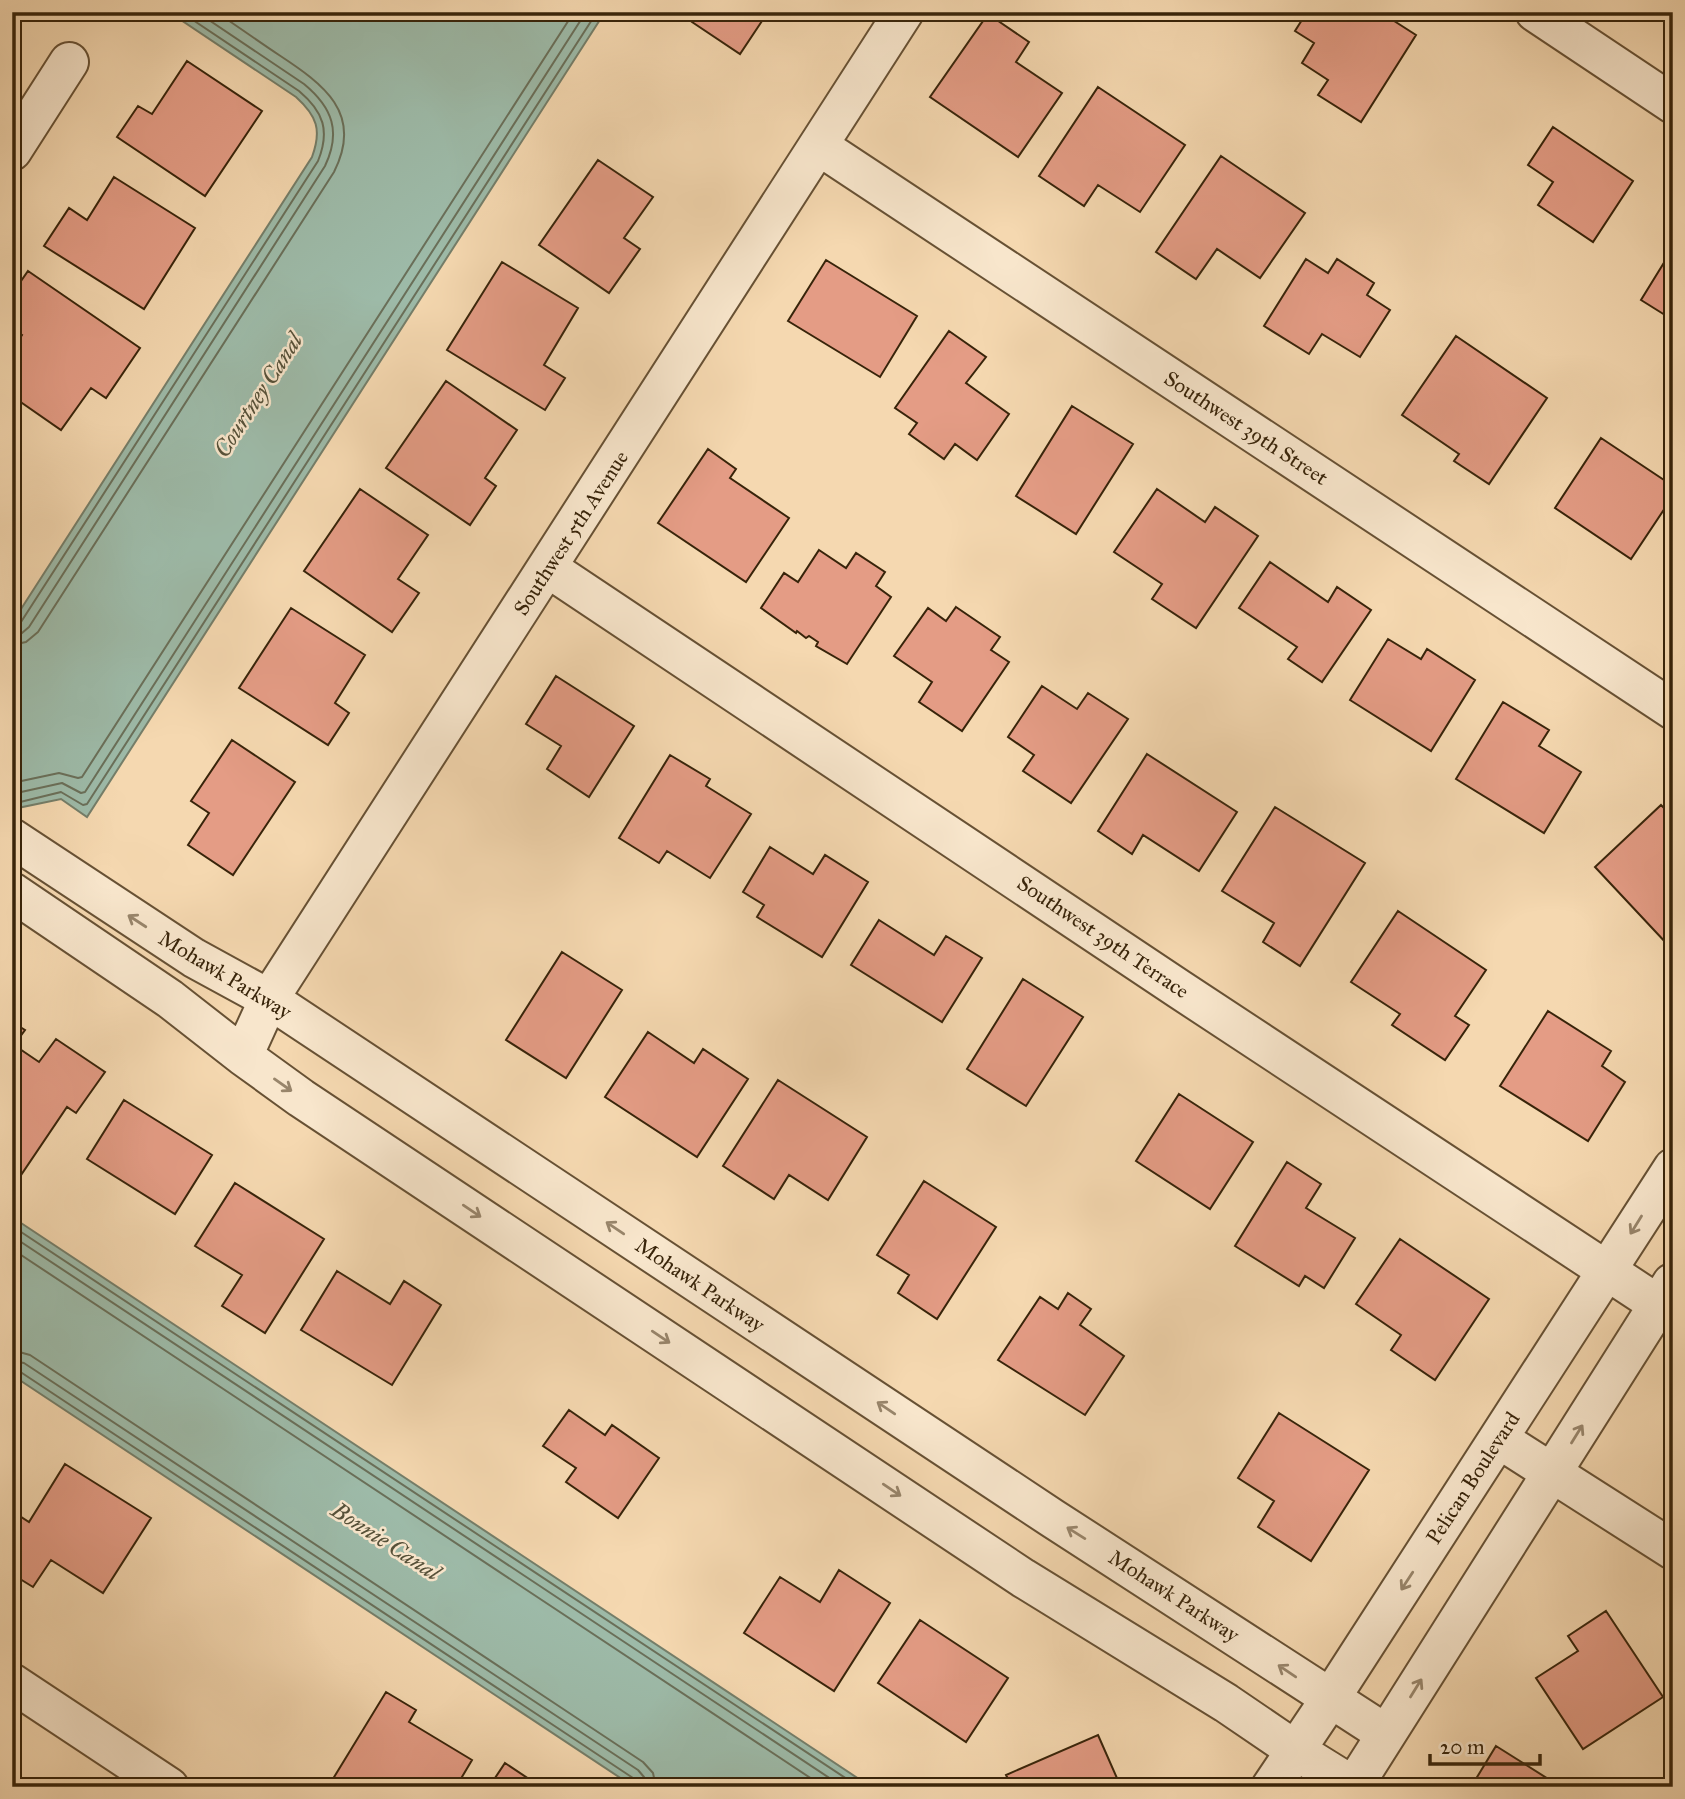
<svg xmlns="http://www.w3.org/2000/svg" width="1685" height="1799" font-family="'IM FELL Great Primer',serif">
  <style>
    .water { fill: #9dbaa8; stroke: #757e69; stroke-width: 2 }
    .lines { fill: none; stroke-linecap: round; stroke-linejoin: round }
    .shore { stroke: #6a6f59; stroke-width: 2 }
    .building { fill: #e49c85; stroke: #38240a; stroke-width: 2 }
    .minor-casing { stroke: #675134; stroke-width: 42 }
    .minor { stroke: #f8e6cc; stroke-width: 38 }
    .oneway { stroke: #98856b }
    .labels { text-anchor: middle; stroke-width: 5; stroke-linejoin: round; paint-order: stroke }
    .street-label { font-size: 21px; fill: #38240a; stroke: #f8e6cc }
    .water-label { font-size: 23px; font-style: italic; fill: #565139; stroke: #f8e6cc }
  </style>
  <rect width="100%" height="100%" fill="#f5d8b0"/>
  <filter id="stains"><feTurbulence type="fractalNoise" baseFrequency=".00286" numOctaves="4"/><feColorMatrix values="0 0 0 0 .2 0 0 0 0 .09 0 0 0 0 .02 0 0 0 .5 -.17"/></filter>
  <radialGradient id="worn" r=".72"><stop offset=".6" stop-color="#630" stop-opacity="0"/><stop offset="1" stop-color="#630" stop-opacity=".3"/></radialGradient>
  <path class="water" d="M169 12H605L87 817 61 799 18 808 12 818V623L312 157C322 130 317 116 296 97Z
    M12 1217 871 1787H634L12 1375Z"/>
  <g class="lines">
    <path class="shore" d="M12 626 21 622 318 161C330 131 324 112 299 91L181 12
      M12 635 22 633 29 627 325 166C341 132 333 108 304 84L197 12
      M12 645 26 642 38 632 334 172C364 113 323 84 279 55 258 41 237 26 216 12
      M12 783 59 773 78 778 82 777 574 12
      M12 794 62 783 81 793 85 792 586 12
      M12 804 61 792 83 805 87 804 597 12
      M12 1226 859 1787
      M12 1236 843 1787
      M12 1249 824 1787
      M12 1350 30 1355 643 1762 653 1773 656 1787
      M12 1361 24 1363 638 1770 644 1777 645 1787
      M12 1369 19 1371 633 1778 637 1787"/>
  </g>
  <path class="building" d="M698 12H768L740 54 692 22Z
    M1216 12H1232L1227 19Z
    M1248 12H1265L1260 20Z
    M1307 12H1350L1363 20 1368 12H1380L1416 35 1361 122 1318 95 1328 80 1302 63 1314 43 1295 31Z
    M988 14 1029 42 1016 62 1062 93 1018 157 930 97Z
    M187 61 262 111 205 196 117 137 138 106 152 114Z
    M1098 87 1185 145 1140 212 1098 185 1084 206 1039 176Z
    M1553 127 1633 181 1593 242 1538 205 1553 182 1528 165Z
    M1221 156 1305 213 1260 278 1217 249 1196 279 1156 252Z
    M598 160 653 197 624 238 640 249 609 293 539 245Z
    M114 177 195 228 144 309 44 246 69 208 87 220Z
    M1673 248V320L1641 300Z
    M1306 259 1328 273 1337 259 1374 283 1367 295 1390 310 1360 357 1322 334 1309 354 1264 326Z
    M826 260 917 316 880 377 788 321Z
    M502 262 578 308 544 365 565 378 545 410 447 350Z
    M28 271 140 348 106 398 91 388 61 430 12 396V350L22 335 12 328V294Z
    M949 331 986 357 966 383 1009 414 977 460 955 444 944 459 909 434 917 423 895 408Z
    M1456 336 1547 398 1489 484 1454 461 1459 454 1402 415Z
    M446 381 517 430 485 478 496 486 470 525 386 468Z
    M1072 406 1133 444 1076 534 1016 496Z
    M1601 438 1673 486V496L1631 559 1555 508Z
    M708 449 736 469 730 478 789 518 746 582 658 523Z
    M360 489 428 535 398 579 419 593 392 632 304 571Z
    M1157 489 1205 522 1215 507 1258 536 1196 628 1152 599 1162 584 1114 552Z
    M819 550 846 568 856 553 885 572 876 586 891 597 847 664 816 646 818 642 809 636 806 638 797 631 796 633 761 608 784 573 798 582Z
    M1270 562 1328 602 1337 587 1371 610 1322 682 1288 659 1297 647 1239 608Z
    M956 607 1000 637 991 650 1009 662 962 731 919 702 932 682 894 656 928 608 946 621Z
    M291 608 365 655 335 703 349 713 328 745 239 688Z
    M1388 639 1421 659 1427 649 1475 680 1431 751 1350 700Z
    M556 676 634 726 589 797 547 769 561 746 526 724Z
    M1042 686 1077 709 1088 693 1128 719 1071 803 1023 771 1034 755 1008 737Z
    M1503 702 1549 730 1539 746 1581 772 1544 833 1456 779Z
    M232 740 295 782 233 875 188 845 209 813 191 801Z
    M1147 754 1237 812 1199 871 1143 835 1132 854 1098 831Z
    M670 755 710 779 706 786 751 814 710 878 667 851 659 863 619 838Z
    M1661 805 1673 817V940L1668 945 1595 867Z
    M1275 807 1365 863 1300 966 1263 942 1274 923 1222 891Z
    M770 847 813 874 825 855 868 882 822 957 757 917 764 905 743 892Z
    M1398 911 1486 970 1455 1016 1469 1025 1445 1060 1392 1025 1400 1014 1351 982Z
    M879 920 934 955 946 936 982 958 942 1022 851 965Z
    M562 952 622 990 566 1078 506 1040Z
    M1023 979 1083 1017 1026 1106 967 1069Z
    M1548 1011 1611 1051 1602 1066 1625 1082 1588 1141 1500 1086Z
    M12 1022 25 1030 14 1045 39 1062 56 1039 105 1072 76 1113 67 1107 19 1178 12 1173Z
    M648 1032 694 1063 703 1049 748 1079 697 1157 605 1097Z
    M778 1080 867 1137 828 1200 789 1175 774 1199 723 1166Z
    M1179 1094 1253 1142 1210 1209 1136 1161Z
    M124 1100 212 1155 175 1214 87 1159Z
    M1287 1162 1321 1184 1306 1208 1355 1238 1324 1288 1305 1276 1299 1286 1235 1246Z
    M924 1181 996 1227 937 1319 898 1293 909 1275 877 1255Z
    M235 1183 324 1239 265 1333 222 1306 242 1275 195 1246Z
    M1400 1239 1489 1299 1435 1380 1391 1350 1401 1335 1356 1304Z
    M337 1271 390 1304 404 1281 441 1305 392 1385 301 1330Z
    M1068 1293 1091 1309 1080 1325 1124 1356 1085 1415 998 1360 1040 1297 1058 1309Z
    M569 1410 605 1435 612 1425 659 1458 618 1518 566 1482 576 1468 543 1446Z
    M1279 1413 1369 1470 1311 1561 1258 1527 1274 1501 1238 1478Z
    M65 1464 151 1518 103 1593 51 1560 33 1587 12 1574V1526L18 1515 29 1522Z
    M839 1570 890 1603 834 1691 744 1633 780 1577 820 1602Z
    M1606 1611 1663 1697 1583 1749 1536 1678 1578 1651 1568 1636Z
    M920 1620 1008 1678 966 1742 878 1683Z
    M386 1692 416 1710 409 1722 472 1760 456 1787H328Z
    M1098 1735 1120 1785 1116 1787H1012L1006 1775Z
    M1496 1746 1561 1787H1471Z
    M505 1763 541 1787H489Z"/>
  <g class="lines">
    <defs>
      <path id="minor" d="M1535 12 1673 104
        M819 146 1673 710
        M12 151 69 62
        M548 568 1179 989 1659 1305
        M12 838 194 958 269 999 1052 1518 1386 1734
        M12 892 170 999 243 1056 301 1098 1023 1578 1226 1703 1295 1750 1353 1786
        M243 1056 269 999 904 12
        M1499 1439 1673 1550
        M12 1683 169 1787
        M1271 1787 1330 1699 1673 1168
        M1353 1787 1672 1283"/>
    </defs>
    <use href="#minor" class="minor-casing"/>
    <use href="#minor" class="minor"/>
  </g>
  <defs><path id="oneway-shaft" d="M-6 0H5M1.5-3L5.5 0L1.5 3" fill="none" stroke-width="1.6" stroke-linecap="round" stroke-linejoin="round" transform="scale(1.75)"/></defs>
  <g class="oneway">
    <use href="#oneway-shaft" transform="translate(137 921) rotate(-147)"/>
    <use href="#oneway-shaft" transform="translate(283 1085) rotate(35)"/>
    <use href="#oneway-shaft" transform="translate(472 1211) rotate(34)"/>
    <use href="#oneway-shaft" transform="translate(1636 1225) rotate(122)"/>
    <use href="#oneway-shaft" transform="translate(615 1228) rotate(-146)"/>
    <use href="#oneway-shaft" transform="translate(661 1337) rotate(34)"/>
    <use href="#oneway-shaft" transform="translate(886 1408) rotate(-146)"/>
    <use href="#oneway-shaft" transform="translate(1577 1434) rotate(-58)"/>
    <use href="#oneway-shaft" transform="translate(892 1490) rotate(34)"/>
    <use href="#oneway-shaft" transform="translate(1076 1533) rotate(-148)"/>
    <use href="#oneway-shaft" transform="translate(1407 1581) rotate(123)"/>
    <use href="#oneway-shaft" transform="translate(1287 1671) rotate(-146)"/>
    <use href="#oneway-shaft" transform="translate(1416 1688) rotate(-58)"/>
  </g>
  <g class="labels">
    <g class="street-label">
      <text transform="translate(1246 428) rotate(33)" y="7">Southwest 39th Street</text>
      <text transform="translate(571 533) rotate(-57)" y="7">Southwest 5th Avenue</text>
      <text transform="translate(1103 937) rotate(34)" y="7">Southwest 39th Terrace</text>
      <text transform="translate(225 975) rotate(31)" y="7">Mohawk Parkway</text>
      <text transform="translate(700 1285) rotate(34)" y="7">Mohawk Parkway</text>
      <text transform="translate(1473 1478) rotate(-57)" y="7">Pelican Boulevard</text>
      <text transform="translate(1174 1596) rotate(33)" y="7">Mohawk Parkway</text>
    </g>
    <g class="water-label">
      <text transform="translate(258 395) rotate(-57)" y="8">Courtney Canal</text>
      <text transform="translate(386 1541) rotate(33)" y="8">Bonnie Canal</text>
    </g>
  </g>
  <rect width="1685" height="1799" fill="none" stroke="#f5d8b0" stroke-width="42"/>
  <rect x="14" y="14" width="1657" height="1771" fill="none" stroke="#38240a" stroke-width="3.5"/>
  <rect x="21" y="21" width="1643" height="1757" fill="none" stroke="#38240a" stroke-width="2"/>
  <path d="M1430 1754v10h110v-10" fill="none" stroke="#38240a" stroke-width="3.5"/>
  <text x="1440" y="1754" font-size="21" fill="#38240a" stroke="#f8e6cc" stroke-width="5" paint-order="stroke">20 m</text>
  <rect width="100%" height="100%" filter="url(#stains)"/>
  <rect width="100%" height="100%" fill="url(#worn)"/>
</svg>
